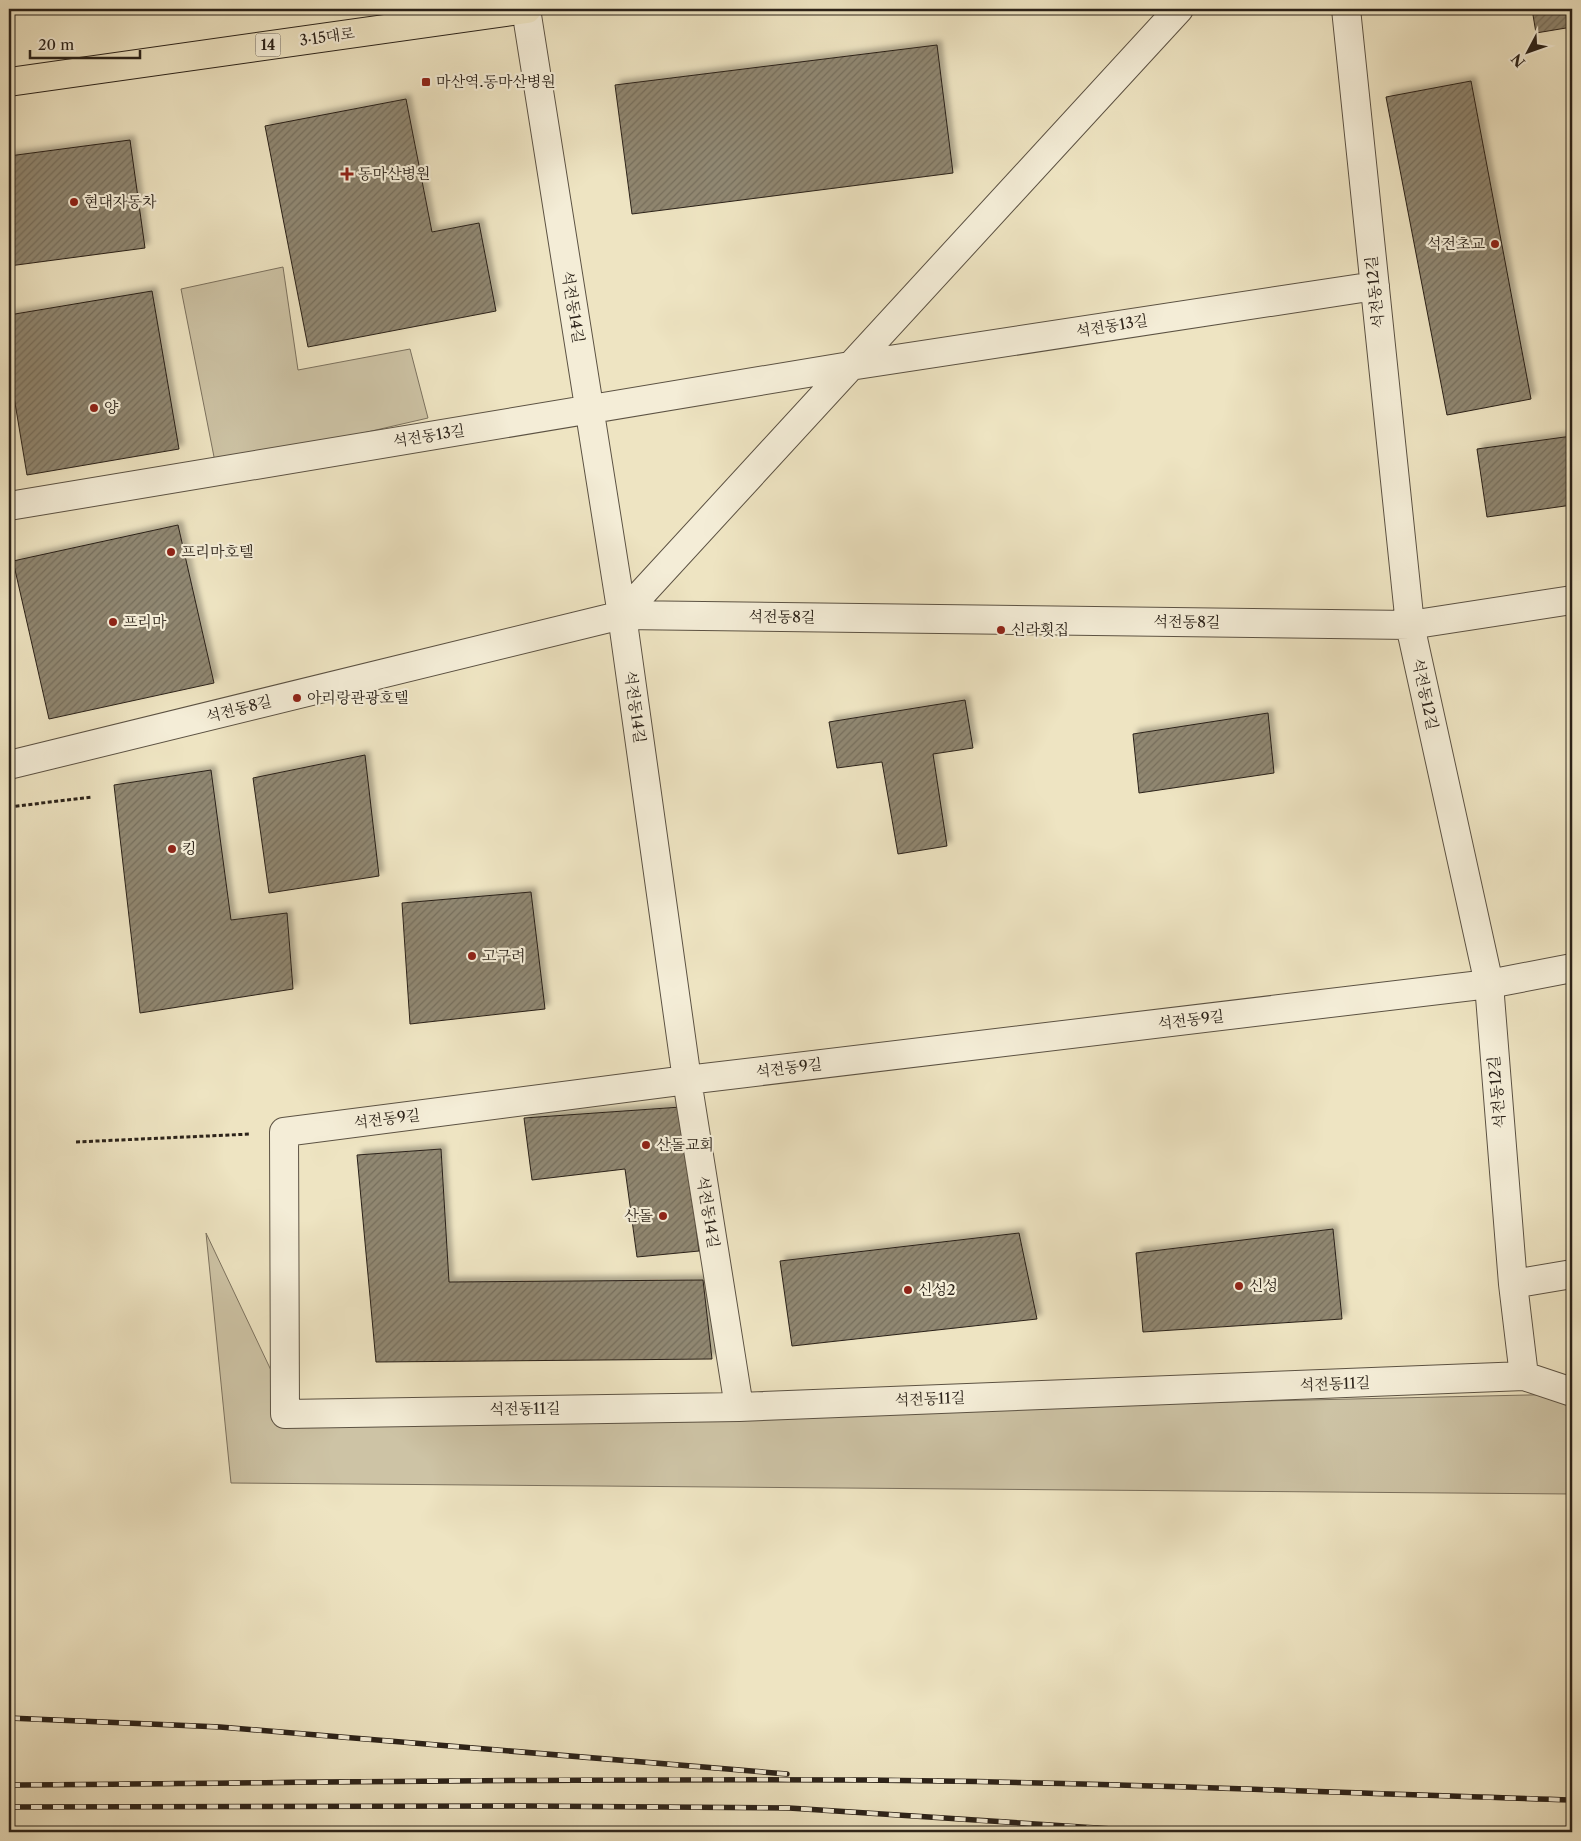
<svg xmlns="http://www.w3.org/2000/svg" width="1581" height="1841" font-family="'Libre Caslon Text','Noto Serif KR',serif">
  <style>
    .grass { fill: #cdc3a5; stroke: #7c725f }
    .building { fill: url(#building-hatch); stroke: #2b2219; filter: url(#shadow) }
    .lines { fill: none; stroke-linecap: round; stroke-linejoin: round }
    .street-casing { stroke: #5c5243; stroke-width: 30 }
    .primary-casing { stroke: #2b2219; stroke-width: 30 }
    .path { stroke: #2b2219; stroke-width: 3; stroke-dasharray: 4 2.5; stroke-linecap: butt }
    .street { stroke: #f4edd7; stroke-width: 28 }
    .primary { stroke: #eee4c2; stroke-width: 28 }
    .rail-casing { stroke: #2b2219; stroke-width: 5.5 }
    .rail { stroke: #f4edd7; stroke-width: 4; stroke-dasharray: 11; stroke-linecap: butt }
    .poi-dot { fill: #8f2418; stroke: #f4edd7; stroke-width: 2 }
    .labels { text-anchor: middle; stroke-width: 4.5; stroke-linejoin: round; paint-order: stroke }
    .shield { fill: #f4edd7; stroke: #675f52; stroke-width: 1 }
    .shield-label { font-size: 14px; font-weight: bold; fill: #2b2219 }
    .street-label { font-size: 15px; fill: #2b2219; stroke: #f4edd7 }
    .poi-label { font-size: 15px; fill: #2b2219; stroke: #f4edd7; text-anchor: start }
  </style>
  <defs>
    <pattern id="building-hatch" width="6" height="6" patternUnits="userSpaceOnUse" patternTransform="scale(1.25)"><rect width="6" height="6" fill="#908771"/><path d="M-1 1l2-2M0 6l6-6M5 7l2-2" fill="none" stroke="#766e5c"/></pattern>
    <filter id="shadow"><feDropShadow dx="4.5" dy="-4.5" stdDeviation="2.5" flood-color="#0004"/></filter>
  </defs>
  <rect width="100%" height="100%" fill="#eee4c2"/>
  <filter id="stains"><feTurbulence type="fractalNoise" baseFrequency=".004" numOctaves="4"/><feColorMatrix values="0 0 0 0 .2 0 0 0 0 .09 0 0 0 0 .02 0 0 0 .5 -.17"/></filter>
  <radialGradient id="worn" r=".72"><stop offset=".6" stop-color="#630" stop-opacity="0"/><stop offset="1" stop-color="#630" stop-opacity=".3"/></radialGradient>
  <path class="grass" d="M283 267 298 370 410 349 428 418 216 467 181 289Z
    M206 1233 296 1423 1572 1394V1494L231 1483Z"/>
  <path class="building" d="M1532 9H1572V27L1536 33Z
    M937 45 953 173 632 214 615 85Z
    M1471 81 1531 399 1447 415 1386 97Z
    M406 99 432 232 479 223 496 311 308 347 265 126Z
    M130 140 145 248 9 266V156Z
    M152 291 179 449 27 475 9 367V315Z
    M1572 436V505L1487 517 1477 449Z
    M178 525 214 683 49 719 13 561Z
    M965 700 973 748 933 754 947 846 898 854 882 762 837 768 829 722Z
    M1268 713 1274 773 1139 793 1133 734Z
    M365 755 379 876 269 893 253 778Z
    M211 770 231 920 287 913 293 989 140 1013 114 785Z
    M531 892 545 1009 410 1024 402 903Z
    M681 1107 699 1251 637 1257 625 1169 532 1180 524 1118Z
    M441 1149 449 1282 703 1280 712 1359 376 1362 357 1155Z
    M1333 1229 1342 1319 1143 1332 1136 1253Z
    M1019 1233 1037 1319 792 1346 780 1261Z"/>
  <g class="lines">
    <defs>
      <path id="street" d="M526 9 622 615 687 1080 739 1407
        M1346 9 1410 625 1489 984 1513 1284 1524 1376
        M9 506 850 366 1375 286
        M622 615 1179 9
        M9 765 622 615 1410 625 1572 600
        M1572 968 1489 984 687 1080 284 1132 285 1414 739 1407 1524 1376 1572 1392
        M1513 1284 1572 1274"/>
      <path id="primary" d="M9 82 527 9"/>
    </defs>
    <use href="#street" class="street-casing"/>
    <use href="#primary" class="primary-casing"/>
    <path class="path" d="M9 807 92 797
      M76 1142 251 1134"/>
    <use href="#street" class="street"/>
    <use href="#primary" class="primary"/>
    <defs>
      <path id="rail" d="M9 1718 220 1727 787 1774
        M9 1785C294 1783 580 1778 865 1780 1101 1782 1337 1793 1572 1800
        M9 1807 526 1806 789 1808 1159 1832"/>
    </defs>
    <use href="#rail" class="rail-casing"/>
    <use href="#rail" class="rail"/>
  </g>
  <g class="poi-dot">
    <rect x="421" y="77" width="10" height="10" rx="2.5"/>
    <path d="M344.5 166.5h5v5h5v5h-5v5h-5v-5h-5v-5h5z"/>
    <circle cx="74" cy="202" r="5"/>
    <circle cx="1495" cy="244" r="5"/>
    <circle cx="94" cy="408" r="5"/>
    <circle cx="171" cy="552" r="5"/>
    <circle cx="113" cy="622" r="5"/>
    <circle cx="1001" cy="630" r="5"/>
    <circle cx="297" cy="698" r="5"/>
    <circle cx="172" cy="849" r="5"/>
    <circle cx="472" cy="956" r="5"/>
    <circle cx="646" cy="1145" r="5"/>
    <circle cx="663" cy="1216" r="5"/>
    <circle cx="1239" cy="1286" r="5"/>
    <circle cx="908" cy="1290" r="5"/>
  </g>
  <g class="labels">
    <rect class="shield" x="255.5" y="33.5" width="25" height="23" rx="4"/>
    <g class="shield-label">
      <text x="268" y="50">14</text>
    </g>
    <g class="street-label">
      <text transform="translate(327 37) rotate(-8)" y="5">3·15대로</text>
      <text transform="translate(1375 292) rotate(-96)" y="5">석전동12길</text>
      <text transform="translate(573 307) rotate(81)" y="5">석전동14길</text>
      <text transform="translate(1112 326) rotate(-9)" y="5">석전동13길</text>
      <text transform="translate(429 436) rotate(-9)" y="5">석전동13길</text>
      <text transform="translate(782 617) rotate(1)" y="5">석전동8길</text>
      <text transform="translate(1187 622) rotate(1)" y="5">석전동8길</text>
      <text transform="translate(1425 694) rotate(78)" y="5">석전동12길</text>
      <text transform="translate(635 707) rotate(82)" y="5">석전동14길</text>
      <text transform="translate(239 709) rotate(-14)" y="5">석전동8길</text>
      <text transform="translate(1191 1020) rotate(-7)" y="5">석전동9길</text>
      <text transform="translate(789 1068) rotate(-7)" y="5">석전동9길</text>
      <text transform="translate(1497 1092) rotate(-95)" y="5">석전동12길</text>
      <text transform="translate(387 1119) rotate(-7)" y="5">석전동9길</text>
      <text transform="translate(708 1212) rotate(81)" y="5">석전동14길</text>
      <text transform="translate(1335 1384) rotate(-2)" y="5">석전동11길</text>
      <text transform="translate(930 1399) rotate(-2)" y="5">석전동11길</text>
      <text transform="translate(525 1409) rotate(-1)" y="5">석전동11길</text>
    </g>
    <g class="poi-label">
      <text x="436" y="87">마산역.동마산병원</text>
      <text x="358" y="179">동마산병원</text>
      <text x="84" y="207">현대자동차</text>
      <text x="1485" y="249" text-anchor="end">석전초교</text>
      <text x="104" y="413">양</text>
      <text x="181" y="557">프리마호텔</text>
      <text x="123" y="627">프리마</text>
      <text x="1011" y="635">신라횟집</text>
      <text x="307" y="703">아리랑관광호텔</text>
      <text x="182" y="854">킹</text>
      <text x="482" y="961">고구려</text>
      <text x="656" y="1150">산돌교회</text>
      <text x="653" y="1221" text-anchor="end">산돌</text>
      <text x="1249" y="1291">신성</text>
      <text x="918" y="1295">신성2</text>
    </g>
  </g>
  <rect width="1581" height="1841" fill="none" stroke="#eee4c2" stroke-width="30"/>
  <rect x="10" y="10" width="1561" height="1821" fill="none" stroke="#2b2219" stroke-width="2.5"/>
  <rect x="15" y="15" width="1551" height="1811" fill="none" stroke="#2b2219"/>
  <g transform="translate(1528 52) rotate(229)" stroke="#f4edd7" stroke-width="4" paint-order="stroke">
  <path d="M0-4L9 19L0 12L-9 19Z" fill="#2b2219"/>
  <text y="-8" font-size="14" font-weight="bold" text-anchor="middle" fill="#2b2219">N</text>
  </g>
  <path d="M30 50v8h110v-8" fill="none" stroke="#2b2219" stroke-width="2.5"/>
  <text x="38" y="50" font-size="15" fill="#2b2219" stroke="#f4edd7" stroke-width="4" paint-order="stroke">20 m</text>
  <rect width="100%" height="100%" filter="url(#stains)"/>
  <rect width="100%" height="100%" fill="url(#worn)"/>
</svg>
